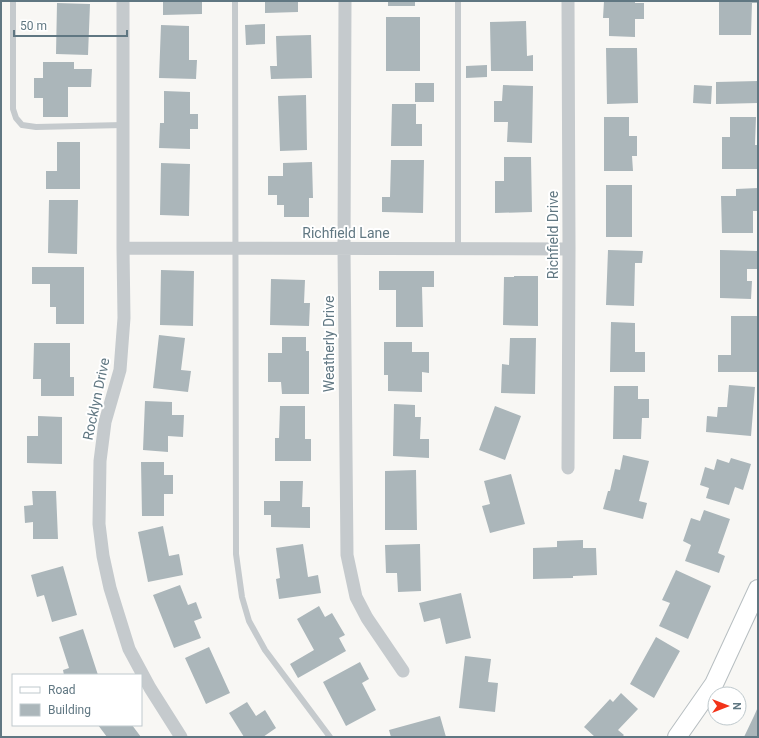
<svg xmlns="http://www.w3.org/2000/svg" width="759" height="738" font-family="Roboto,sans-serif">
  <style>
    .building { fill: #abb6ba }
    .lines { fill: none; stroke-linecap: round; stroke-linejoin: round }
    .secondary-casing { stroke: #b7bec1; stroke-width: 20 }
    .lane { stroke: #c5cacd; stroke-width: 6 }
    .street { stroke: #c5cacd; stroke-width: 13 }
    .secondary { stroke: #fff; stroke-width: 18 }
    .labels { text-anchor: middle; stroke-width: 4; stroke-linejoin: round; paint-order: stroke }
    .street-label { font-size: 14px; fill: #607782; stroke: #fff }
  </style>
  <rect width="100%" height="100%" fill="#f8f7f4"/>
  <path class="building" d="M163 1H202V14L163 15Z
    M265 1H298V12L265 13Z
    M388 1H415V6H388Z
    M604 1H635V3H644V19H635V37L609 36V18H603Z
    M719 1H757V3H752L751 35H719Z
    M57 3 90 4 88 55 56 54Z
    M386 17H420V71H386Z
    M526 21 527 56 533 55V71H491L490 22Z
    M265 24V44L246 45 245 25Z
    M161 25 189 26V60H197L196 79 159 78Z
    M311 35 312 78 271 79 270 66H277L276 36Z
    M606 48H637L638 103 607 104Z
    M43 62H74V69H92L91 87H68V117H43V98H34V78H43Z
    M487 65V77L466 78V66Z
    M758 81V103L716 104V82Z
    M415 83H434V102H415Z
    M503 85 533 86 532 143 507 142 508 122H494V101H502Z
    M694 85 712 86 711 104 693 103Z
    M164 91 190 92V114H198V129H190V149L159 148 160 123H164Z
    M306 95 307 150 280 151 278 96Z
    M392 104H416V124H422V146H391Z
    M604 117H629V136H637V156H632L633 171H604Z
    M730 117H756L755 145H758V169H722V137H730Z
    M57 142H80V189H46V171H57Z
    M504 157H531L532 212 495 213V181H504Z
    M391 160H424L423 213 382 212V197H390Z
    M312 162 313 198H309V217H284V205H277V195H268V176H283V163Z
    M161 163 190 164 189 216 160 215Z
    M606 185H632V237H606Z
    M758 188V211H753V233H722L721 196H736V189Z
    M49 200H78L77 254 48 253Z
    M608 250 643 251 642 263H635L634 306 606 305Z
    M720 250 758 251V269H747V281H752L751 299 720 298Z
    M32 267H84V324H56V307H50V284H32Z
    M161 270 194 271 193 326 160 325Z
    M379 271H434V287H422L423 327H396V290H379Z
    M514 276H538V326L503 325 504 277H514Z
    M271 279 305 280 304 303H310L309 326 270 325Z
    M731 316H758V372H718V355H731Z
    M611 322 635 323V352H645V372H610Z
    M159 335 185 338 181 370 191 371 188 392 153 388Z
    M282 337H306V351H309V394H282L281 382H268V353H282Z
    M510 338H536L535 394 501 393 502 364 509 365Z
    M384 342H412V352H429V373L422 372V392L388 391V375H384Z
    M34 343H70V377H74V396H41V379H33Z
    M729 385 755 387 751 436 706 432 707 416 717 417 718 407H727Z
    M614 386H638V399H649V418H642L641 439H613Z
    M145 401 172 402V415H184L183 437 168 436V452L143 450Z
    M394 404 415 405V417H421L420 439H429V458L393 456Z
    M280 406H305V439H311V461H275V438H279Z
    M495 406 521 416 505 460 479 450Z
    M38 416 62 417V464L27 463V436H38Z
    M623 455 649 461 639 501 647 503 643 519 603 509 608 491H610L615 469 620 470Z
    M731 458 751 464 743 490 735 487 729 505 706 498 709 488 700 485 705 467 714 470 717 459 729 463Z
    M141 462H164V475H173V494H164V516H142Z
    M416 470 417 530H385V471Z
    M511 474 525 524 490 533 482 506 490 504 484 481Z
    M280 481H303L302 507H310V528L271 527V515H264V501H280Z
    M32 491H56L58 539H33V522L25 523 24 506 33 505Z
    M704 510 730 519 718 553 725 556 719 573 685 561 691 545 683 541 691 518 700 521Z
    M163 526 169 556 179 554 183 575 148 582 138 532Z
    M583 540V548H596L597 575 573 576V578L533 579V548L557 547V541Z
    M303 544 308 577 318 575 321 593 279 599 276 579 280 578 276 548Z
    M420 544 421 591 398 592 397 573H386L385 545Z
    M63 566 77 615 52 622 44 595 37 597 31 575Z
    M676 570 711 586 688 639 659 626 670 603 662 600Z
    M180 585 188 605 196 602 202 618 194 621 201 638 174 648 153 595Z
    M461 593 471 638 446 644 440 618 424 622 419 603Z
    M319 606 325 617 332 613 345 635 339 638 346 651 298 678 290 664 314 650 297 619Z
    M83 629 98 675H64L63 670 69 668 59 637Z
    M656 637 680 651 654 698 630 684Z
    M209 647 230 693 206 704 185 658Z
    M465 656 491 659 488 682 498 683 495 712 459 708Z
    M360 662 369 679 362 683 376 710 346 726 323 682Z
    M621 693 638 709 618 730 624 735 622 737H595L584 727 610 699 613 702Z
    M247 702 256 716 265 710 276 728 263 737H244L229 713Z
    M758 707V737H744L754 716Z
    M440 716 446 737H391L389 730Z
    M98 725H132L141 737H107Z"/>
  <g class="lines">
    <defs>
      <path id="secondary" d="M677 737 714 684 758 589"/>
    </defs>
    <use href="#secondary" class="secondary-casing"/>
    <path class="lane" d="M13 1V109L16 118 22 125 36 127 123 125
      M235 1 236 554 242 597 249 621 265 650 330 737
      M458 1V248"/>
    <path class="street" d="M123 1V248L124 318 120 370 105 422 100 461 99 524 103 556 110 588 129 649 150 688 181 737
      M345 1 344 249 347 555 356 597 367 618 403 671
      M568 1 569 249 568 468
      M123 248 569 249"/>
    <use href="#secondary" class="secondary"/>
  </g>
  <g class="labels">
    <g class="street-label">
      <text x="346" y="238">Richfield Lane</text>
      <text transform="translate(553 235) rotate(-90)" y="5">Richfield Drive</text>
      <text transform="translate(329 344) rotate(-90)" y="5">Weatherly Drive</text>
      <text transform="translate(96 399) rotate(-78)" y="5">Rocklyn Drive</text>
    </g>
  </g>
  <rect width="759" height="738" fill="none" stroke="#607782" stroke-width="4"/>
  <rect x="12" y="674" width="130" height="52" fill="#ffffff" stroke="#bfc9cd"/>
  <rect x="20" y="687" width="20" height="6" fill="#ffffff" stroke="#bfc9cd"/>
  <text x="48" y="694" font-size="12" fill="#607782">Road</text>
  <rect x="20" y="704" width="20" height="12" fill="#abb6ba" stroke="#bfc9cd"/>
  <text x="48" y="714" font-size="12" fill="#607782">Building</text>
  <g transform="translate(727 706) rotate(90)"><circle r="19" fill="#ffffff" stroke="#bfc9cd"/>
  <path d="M0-3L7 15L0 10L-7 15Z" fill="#f23319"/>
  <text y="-6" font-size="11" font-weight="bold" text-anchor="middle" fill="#607782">N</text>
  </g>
  <path d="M14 30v6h113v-6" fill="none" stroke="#607782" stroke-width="2"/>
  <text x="20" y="30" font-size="12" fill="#607782" stroke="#ffffff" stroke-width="3" paint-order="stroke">50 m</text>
</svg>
